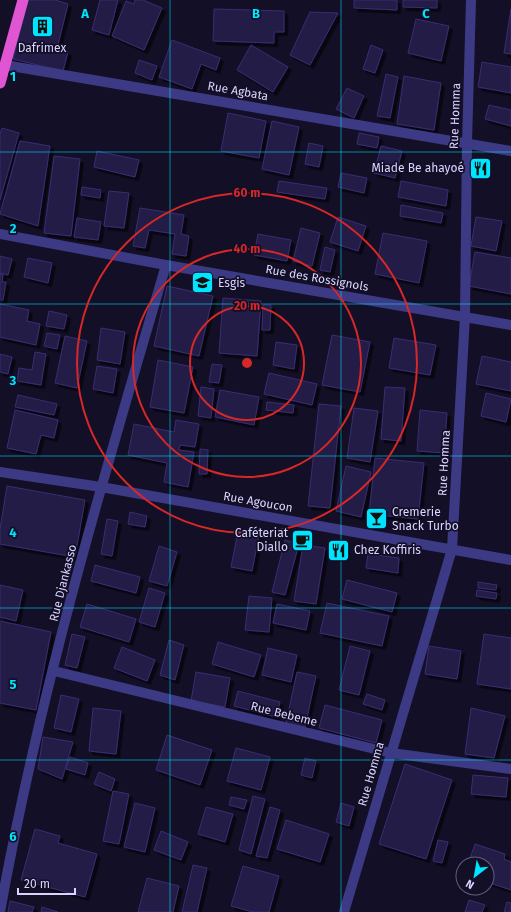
<svg xmlns="http://www.w3.org/2000/svg" width="511" height="912" font-family="'Fira Sans',sans-serif">
  <style>
    .building { fill: #241b47; stroke: #3b2d73; filter: url(#shadow) }
    .lines { fill: none; stroke-linecap: round; stroke-linejoin: round }
    .minor { stroke: #3d3a85; stroke-width: 10 }
    .trunk { stroke: #e055d1; stroke-width: 11 }
    .grid { fill: none; stroke: #00e5ff; stroke-width: 1; stroke-opacity: 0.55 }
    .ring { fill: none; stroke: #d62828; stroke-width: 2 }
    .labels { text-anchor: middle; stroke-width: 3.5; stroke-linejoin: round; paint-order: stroke }
    .poi-label { font-size: 12px; fill: #d9d4ff; stroke: #130f26; text-anchor: start }
    .street-label { font-size: 12px; fill: #d9d4ff; stroke: #130f26 }
    .grid-label { font-size: 13px; text-anchor: middle; font-weight: bold; fill: #00e5ff; stroke: #130f26; stroke-width: 3.5; stroke-linejoin: round; paint-order: stroke }
    .centre { fill: #d62828; stroke: #130f26; stroke-width: 2 }
    .ring-label { font-size: 12px; text-anchor: middle; font-weight: bold; fill: #d62828; stroke: #130f26; stroke-width: 3.5; stroke-linejoin: round; paint-order: stroke }
  </style>
  <defs>
    <filter id="shadow"><feDropShadow dx="3.5" dy="3.5" stdDeviation="0" flood-color="#0009"/></filter>
  </defs>
  <rect width="100%" height="100%" fill="#130f26"/>
  <path class="building" d="M28 0H55L68 4 57 49 68 52 63 71 13 59Z
    M100 0H118L109 35 92 30Z
    M135 0H143L162 8 144 50 112 36 126 1 134 4Z
    M354 0H397V10L354 8Z
    M403 0H437V8L403 7Z
    M214 9 284 11V32H274V43L213 41Z
    M511 9V54L504 53Z
    M310 12 338 13 310 65 290 55Z
    M416 19 449 26 441 61 408 53Z
    M172 40 220 58 216 70 201 64 192 89 159 77Z
    M251 45 288 67 273 92 237 70Z
    M371 45 383 50 375 73 363 69Z
    M139 60 157 66 152 80 135 73Z
    M482 62 511 67V93L478 87Z
    M386 74 398 77 390 118 377 116Z
    M404 76 441 83 434 130 397 124Z
    M347 88 364 96 354 118 336 109Z
    M489 105 511 110V126L485 119Z
    M228 113 266 121 259 158 221 151Z
    M272 121 299 127 289 175 262 169Z
    M2 128 19 133 0 200V134Z
    M359 133 379 137 377 148 357 144Z
    M20 141 50 146 38 226 0 214Z
    M309 143 323 146 319 167 305 164Z
    M381 146 402 151 395 178 374 173Z
    M97 151 139 160 135 177 94 167Z
    M54 156 80 159 71 236 44 233Z
    M341 173 367 178 364 193 338 187Z
    M279 181 327 188 325 199 277 192Z
    M401 181 448 190 446 206 398 197Z
    M82 187 101 190 100 198 81 195Z
    M109 191 129 193 124 228 104 226Z
    M401 205 443 213 441 223 400 216Z
    M140 208 184 215 181 234 189 236 186 256 172 254 175 234 149 230 145 248 133 246Z
    M338 217 366 226 358 251 330 242Z
    M476 217 502 221 496 251 471 246Z
    M77 218 101 222 98 240 74 237Z
    M301 228 320 233 312 266 293 261Z
    M383 233 427 241 419 283 375 274Z
    M258 234 291 240 287 261 254 255Z
    M325 247 335 250 330 272 320 270Z
    M475 252 511 258V294L469 286Z
    M0 256 12 259 8 275 0 273Z
    M28 258 52 263 48 283 24 277Z
    M0 274 3 275 2 282H6L3 300H0Z
    M167 286 213 296 199 356 154 346Z
    M223 298 261 301 257 356 219 353Z
    M0 304 29 310 27 321 40 324 36 345 0 337Z
    M263 305H271L270 330H262Z
    M49 311 67 315 64 329 46 326Z
    M101 328 125 332 120 364 97 360Z
    M47 333 60 335 57 349 44 346Z
    M332 335 370 342 360 392 322 385Z
    M65 336 87 341 77 388 55 383Z
    M394 338 436 345 430 375 389 368Z
    M276 342 297 345 294 369 273 365Z
    M35 352 46 354 41 385 17 381 19 368 32 370Z
    M0 354 12 357 8 374 0 372Z
    M482 356 511 362V391L476 384Z
    M158 360 193 367 184 413 150 407Z
    M212 364 222 365 219 383 209 382Z
    M97 366 117 369 113 393 93 389Z
    M269 373 317 384 312 405 264 394Z
    M201 387 214 389 211 418 198 416Z
    M385 387 405 388 401 441 381 439Z
    M220 390 259 397 254 425 215 417Z
    M486 393 511 399 506 422 481 416Z
    M18 395 57 404 54 415 15 407Z
    M267 402 294 405 293 413 266 410Z
    M319 404 341 406 330 508 308 506Z
    M354 408 378 411 370 462 347 458Z
    M15 410 58 420 54 438 41 435 36 454 7 448Z
    M420 410 447 413 444 453 417 451Z
    M176 420 199 424 195 447 180 445 179 450 194 452 188 487 164 482 167 463 128 455 134 424 174 432Z
    M200 449 208 450 207 474H199Z
    M375 458 424 463 418 519 369 514Z
    M346 466 371 472 361 517 336 511Z
    M7 486 85 500 75 557 0 544V529Z
    M130 512 147 516 145 527 128 524Z
    M107 519 118 521 112 556 101 554Z
    M238 531 259 535 252 571 231 567Z
    M285 540 299 544 285 595 272 592Z
    M303 545 325 548 316 604 294 601Z
    M159 546 177 552 167 586 149 581Z
    M368 554 399 558 398 573 366 568Z
    M95 565 140 577 136 593 91 581Z
    M347 580 397 593 392 612 342 599Z
    M478 582 497 585 496 590 478 588Z
    M0 585 23 590 16 621 0 617Z
    M149 588 165 593 155 627 139 622Z
    M477 590 497 593 496 599 476 596Z
    M249 596 272 598 269 632 245 630Z
    M327 603 389 616 382 646 320 633Z
    M87 604 136 619 129 642 80 627Z
    M277 604 310 611 306 630 273 623Z
    M0 621 51 632 36 710 0 703Z
    M72 634 85 637 77 668 65 665Z
    M484 634 511 638V689L477 684Z
    M169 640 184 645 175 680 160 675Z
    M218 642 261 655 254 677 212 664Z
    M350 646 370 651 359 695 339 690Z
    M429 646 461 651 457 679 425 674Z
    M122 647 155 660 147 681 114 668Z
    M268 648 297 655 291 682 262 675Z
    M196 672 230 678 225 707 191 701Z
    M297 672 316 676 305 727 286 723Z
    M238 691 280 702 276 717 234 706Z
    M367 694 385 700 382 710 363 704Z
    M61 695 79 699 71 732 54 728Z
    M325 705 382 720 376 743 319 728Z
    M93 708 121 711 116 754 89 751Z
    M471 708 505 716 494 758 465 754Z
    M167 735 212 750 200 785 156 770Z
    M43 737 73 742 62 779 38 769Z
    M236 748 270 757 261 790 227 781Z
    M70 757 88 763 85 775 66 769Z
    M305 758 316 761 312 778 301 775Z
    M405 764 452 780 426 859 379 844Z
    M99 772 115 779 111 791 94 784Z
    M473 775 508 778 506 797 471 794Z
    M113 791 129 794 119 844 103 841Z
    M253 796 265 799 251 854 239 850Z
    M231 797 247 800 244 809 229 805Z
    M135 803 155 808 145 852 124 847Z
    M341 803 354 807 349 826 336 822Z
    M206 807 233 814 225 842 198 834Z
    M270 807 280 810 267 858 256 856Z
    M286 820 329 834 320 862 277 849Z
    M35 829 60 836 58 843 97 854 85 897 21 880Z
    M161 831 188 842 181 860 154 850Z
    M438 840 448 842 442 863 433 861Z
    M475 844 505 854 504 859 511 862V890L487 882V864H468Z
    M193 865 207 868 197 912H182Z
    M243 866 279 876 269 912H253L231 906Z
    M147 878 179 886 173 912H138Z
    M469 900 485 905 482 912H465Z
    M10 901 34 907 32 912H8Z
    M507 902 511 903V912H504Z
    M42 907 58 912H41Z"/>
  <g class="lines">
    <path class="minor" d="M5 65 511 151
      M0 234 166 265 511 325
      M0 472 101 487 511 560
      M54 671 391 753 511 769
      M0 912C39 694 103 478 166 265
      M344 912 452 549 465 316 467 143 471 0"/>
    <path class="trunk" d="M0 83 23 0"/>
  </g>
  <path class="grid" d="M170 0V912M341 0V912M0 152H511M0 304H511M0 456H511M0 608H511M0 760H511"/>
  <g class="ring">
    <circle cx="247" cy="363" r="57"/>
    <circle cx="247" cy="363" r="114"/>
    <circle cx="247" cy="363" r="170"/>
  </g>
  <defs>
    <symbol id="building-square" viewBox="-11 -11 22 22"><rect x="-9" y="-9" width="18" height="18" rx="4" fill="#00e5ff" stroke="#130f26"/><path d="M-4-6H4V6H1V3H-1V6H-4ZM-2.5-4.3h1.7v1.8h-1.7ZM.8-4.3h1.7v1.8H.8ZM-2.5-1h1.7V.8h-1.7ZM.8-1h1.7V.8H.8Z" fill="#111"/></symbol>
    <symbol id="restaurant-square" viewBox="-11 -11 22 22"><rect x="-9" y="-9" width="18" height="18" rx="4" fill="#00e5ff" stroke="#130f26"/><path d="M-5-6h1v4h1v-4h1v4h1v-4h1v5L-1.5 .5V6h-2V.5L-5-1ZM5-6V6H3V1.5H1.5Q1.5-4 5-6Z" fill="#111"/></symbol>
    <symbol id="university-square" viewBox="-11 -11 22 22"><rect x="-9" y="-9" width="18" height="18" rx="4" fill="#00e5ff" stroke="#130f26"/><path d="M0-5L7-2L0 1L-7-2ZM-4 1L0 2.5L4 1V4Q0 6-4 4Z" fill="#111"/></symbol>
    <symbol id="bar-square" viewBox="-11 -11 22 22"><rect x="-9" y="-9" width="18" height="18" rx="4" fill="#00e5ff" stroke="#130f26"/><path d="M-6-5H6L.8 .8V4.5H3.5V6h-7V4.5H-.8V.8Z" fill="#111"/></symbol>
    <symbol id="cafe-square" viewBox="-11 -11 22 22"><rect x="-9" y="-9" width="18" height="18" rx="4" fill="#00e5ff" stroke="#130f26"/><path d="M-5.5-4.5H6V0H3Q3 3.5 0 3.5H-2.5Q-5.5 3.5-5.5 0ZM3-3.2v2h1.7v-2ZM-6 4.5H4V6H-6Z" fill="#111"/></symbol>
  </defs>
  <g fill-rule="evenodd">
    <use href="#building-square" x="30" y="14" width="25" height="25"/>
    <use href="#restaurant-square" x="468" y="156" width="25" height="25"/>
    <use href="#university-square" x="190" y="270" width="25" height="25"/>
    <use href="#bar-square" x="364" y="506" width="25" height="25"/>
    <use href="#cafe-square" x="290" y="528" width="25" height="25"/>
    <use href="#restaurant-square" x="326" y="538" width="25" height="25"/>
  </g>
  <g class="labels">
    <g class="poi-label">
      <text x="42" y="52" text-anchor="middle">Dafrimex</text>
      <text x="464" y="172" text-anchor="end">Miade Be ahayoé</text>
      <text x="218" y="287">Esgis</text>
      <text x="392" y="516">Cremerie<tspan x="392" dy="14">Snack Turbo</tspan></text>
      <text x="288" y="537" text-anchor="end">Caféteriat<tspan x="288" dy="14">Diallo</tspan></text>
      <text x="354" y="554">Chez Koffiris</text>
    </g>
    <g class="street-label">
      <text transform="translate(238 91) rotate(10)" y="4">Rue Agbata</text>
      <text transform="translate(455 116) rotate(-88)" y="4">Rue Homma</text>
      <text transform="translate(317 278) rotate(10)" y="4">Rue des Rossignols</text>
      <text transform="translate(444 463) rotate(-87)" y="4">Rue Homma</text>
      <text transform="translate(258 502) rotate(10)" y="4">Rue Agoucon</text>
      <text transform="translate(63 583) rotate(-76)" y="4">Rue Djankasso</text>
      <text transform="translate(284 714) rotate(14)" y="4">Rue Bebeme</text>
      <text transform="translate(371 774) rotate(-74)" y="4">Rue Homma</text>
    </g>
  </g>
  <g class="grid-label">
    <text x="85" y="18">A</text>
    <text x="256" y="18">B</text>
    <text x="426" y="18">C</text>
    <text x="13" y="81">1</text>
    <text x="13" y="233">2</text>
    <text x="13" y="385">3</text>
    <text x="13" y="537">4</text>
    <text x="13" y="689">5</text>
    <text x="13" y="841">6</text>
  </g>
  <circle cx="247" cy="363" r="6" class="centre"/>
  <g class="ring-label">
    <text x="247" y="197">60 m</text>
    <text x="247" y="253">40 m</text>
    <text x="247" y="310">20 m</text>
  </g>
  <g transform="translate(475 876) rotate(211)"><circle r="19" fill="#130f26" stroke="#625e7d"/>
  <path d="M0-3L7 15L0 10L-7 15Z" fill="#00e5ff"/>
  <text y="-6" font-size="11" font-weight="bold" text-anchor="middle" fill="#d9d4ff">N</text>
  </g>
  <path d="M18 888v6h57v-6" fill="none" stroke="#d9d4ff" stroke-width="2"/>
  <text x="24" y="888" font-size="12" fill="#d9d4ff" stroke="#130f26" stroke-width="3" paint-order="stroke">20 m</text>
</svg>
